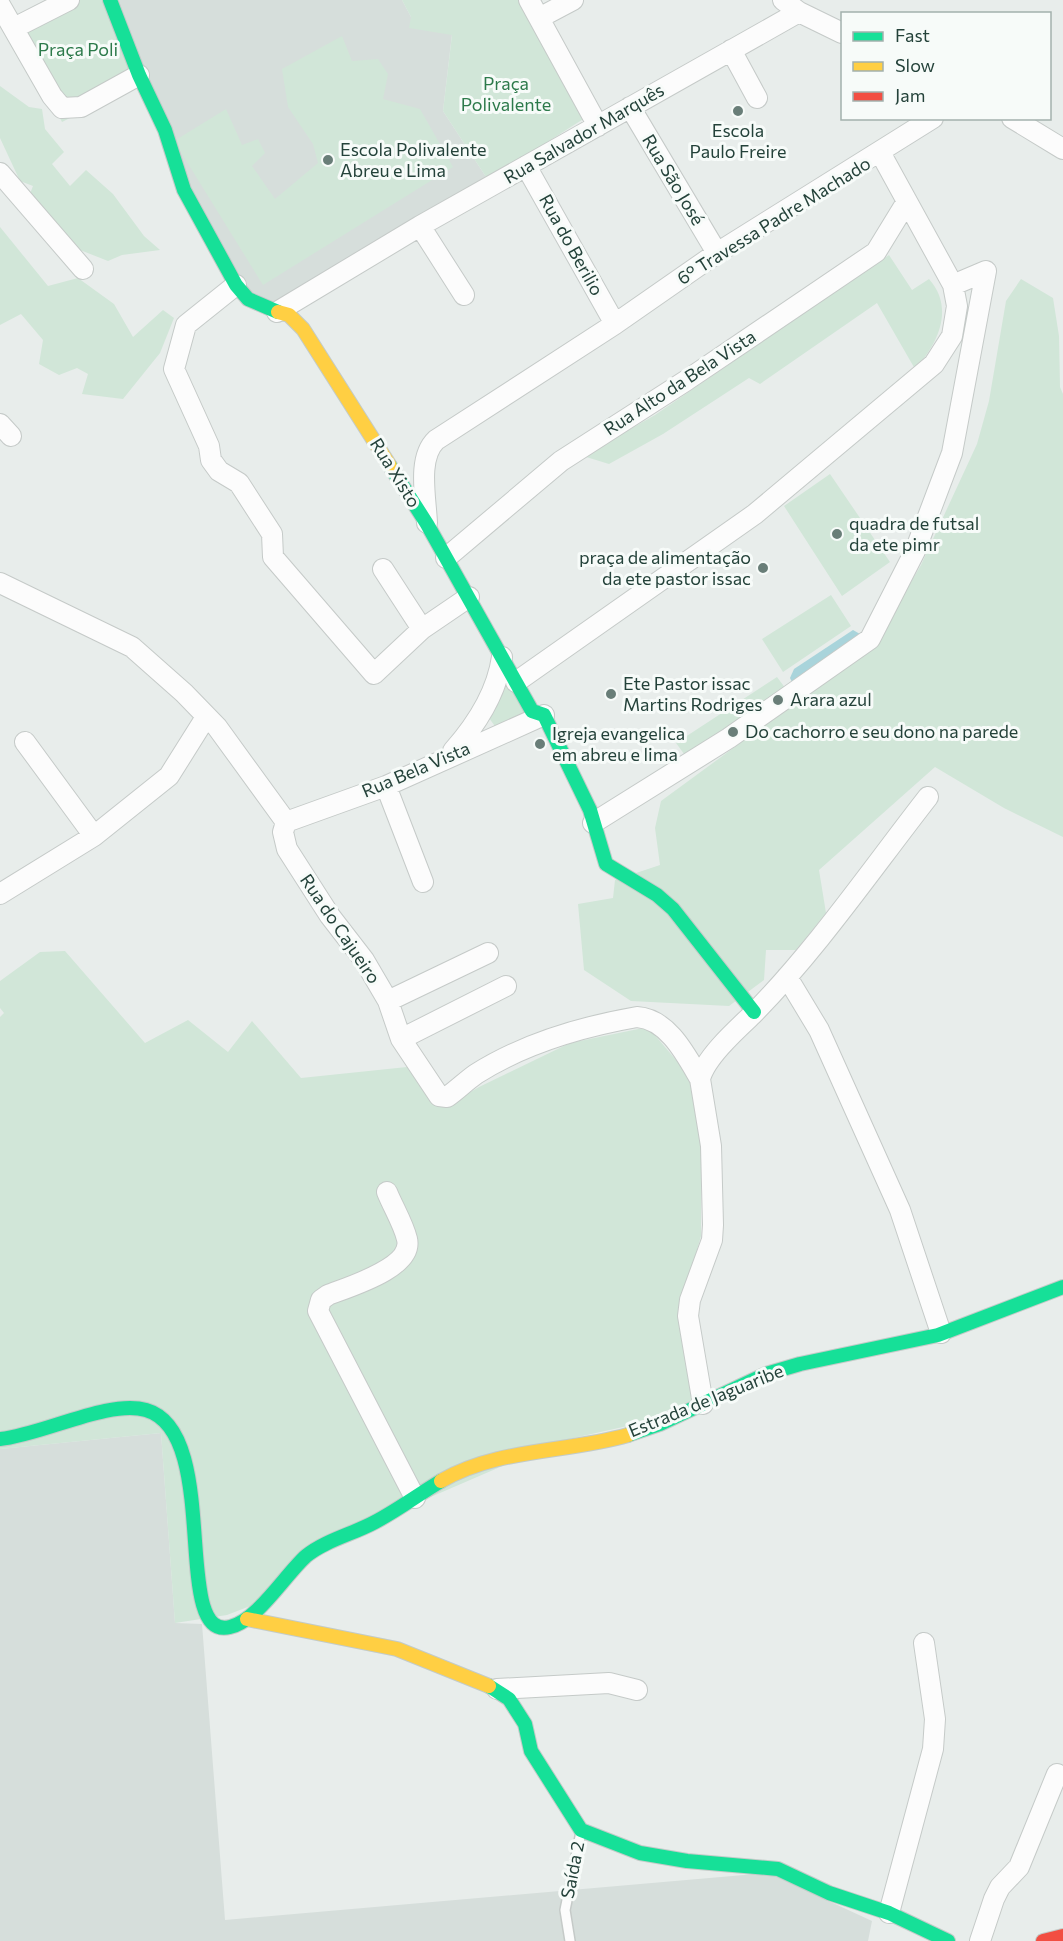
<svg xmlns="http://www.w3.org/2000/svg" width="1063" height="1941" font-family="Commissioner,sans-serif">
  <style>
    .built { fill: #d6dedb }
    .green { fill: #d1e6d8 }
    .water { fill: #a9d4db }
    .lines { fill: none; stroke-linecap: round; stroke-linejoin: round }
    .lane-casing { stroke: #c5cac8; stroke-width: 12 }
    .street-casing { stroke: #c5cac8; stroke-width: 22 }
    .fast-casing { stroke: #c3cbc8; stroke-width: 16 }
    .slow-casing { stroke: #c3cbc8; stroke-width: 16 }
    .jam-casing { stroke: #c3cbc8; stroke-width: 16 }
    .lane { stroke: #fcfcfc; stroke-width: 9 }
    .street { stroke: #fcfcfc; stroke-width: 20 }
    .fast { stroke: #16e098; stroke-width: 14 }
    .slow { stroke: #ffcf43; stroke-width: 14 }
    .jam { stroke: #f24e42; stroke-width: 14 }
    .poi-dot { fill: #697e78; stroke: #f7fbf9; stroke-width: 2 }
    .labels { text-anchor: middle; stroke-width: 6; stroke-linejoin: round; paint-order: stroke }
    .park-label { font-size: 18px; fill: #2d7a4b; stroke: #f7fbf9 }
    .poi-label { font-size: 18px; fill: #24423a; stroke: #f7fbf9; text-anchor: start }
    .street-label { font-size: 18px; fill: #24423a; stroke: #f7fbf9 }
  </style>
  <rect width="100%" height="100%" fill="#e8edeb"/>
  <path class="built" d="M110 0H402L411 17 452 34 443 111 488 180 274 306 252 295 200 210Z
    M161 1433 175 1623 202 1624 225 1920 768 1873 872 1921 868 1941H0V1449Z"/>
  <path class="green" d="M50 0H110L145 80 62 122 10 24Z
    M402 0H525L588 116 488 180 443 111 452 35 409 28 411 17Z
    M342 36 352 61 378 59 388 74 383 99 420 109 453 167 263 285 174 141 226 109 242 145 258 139 265 153 252 166 275 199 318 163 313 144 288 107 282 69Z
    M0 86 29 107 42 109 45 129 64 152 52 164 70 186 86 170 113 194 144 236 160 250 122 255 108 261 70 246 28 199 33 186 20 181 0 138Z
    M0 227 48 286 78 278 114 304 133 337 163 310 174 318 160 353 123 399 82 394 88 374 77 368 59 375 39 364 43 340 21 314 0 325Z
    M889 255 912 290 929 279C955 308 938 344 915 369L877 303 760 384 749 378 663 434 609 464 583 456 655 415Z
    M1021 279 1053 298 1059 336 1060 387 1063 394V837L1004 808 935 767 819 870 826 913 796 950H766L764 980 729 1006 631 1001 584 970 578 904 613 898 615 880 660 865 655 828 661 801 874 645 921 565 977 444 989 401 1006 301Z
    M830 474 890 562 842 596 784 506Z
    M831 595 851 626 783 672 762 639Z
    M777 677 786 689 687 758 676 743Z
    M506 678 531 717 497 729 489 718Z
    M65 951 145 1043 188 1020 228 1052 252 1021 301 1078 407 1067 448 1105 479 1087 570 1043 648 1027 693 1080 701 1140V1236L678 1316 702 1396 632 1425 560 1441 322 1544 258 1603 227 1615 175 1623 161 1433 0 1449V1017L4 1013 0 1008V981L40 952Z"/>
  <path class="water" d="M853 630 860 634 793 684 790 678 794 669Z"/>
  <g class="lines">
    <defs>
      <path id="lane" d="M570 1941 565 1910 581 1832"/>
      <path id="street" d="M529 0 598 126
        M783 0 799 12 842 33
        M0 5 52 96 62 108 81 107 139 75
        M539 18 573 0
        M14 28 69 0
        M731 50 757 98
        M630 107 717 253
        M1012 118 1063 149
        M526 166 615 324
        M0 173 83 269
        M420 226 464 295
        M236 285 186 325 174 369 209 446 211 460 219 471 239 483 272 534 273 557 374 674 422 629
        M277 312 420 226 799 12
        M0 424 11 436
        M427 523C426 498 417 458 436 440L615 324 717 253 933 118
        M446 558 561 461 687 380 876 252 906 203
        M383 569 422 629 469 597
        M0 583 132 647 184 693 217 727 286 822
        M516 682 755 514 934 364 952 336 957 306 953 285 881 154
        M25 742 94 836
        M453 751C476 725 497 692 502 657
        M386 786 423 882
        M286 822 283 832 287 849 330 916 364 960 388 1001 401 1039 439 1096 447 1097C457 1090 466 1081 476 1074 525 1043 580 1027 637 1017 668 1019 686 1055 700 1079
        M286 822 386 786 544 715
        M593 823 729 738 870 639 915 551 952 453 986 271 953 285
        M0 894 94 836 169 776 206 717
        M787 977 819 1030 900 1210 941 1333
        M388 1001 488 953
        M401 1039 506 986
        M387 1192C393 1207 403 1223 407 1239 414 1268 348 1287 328 1295L321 1300 318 1311 415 1498
        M703 1404 688 1316 690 1300 712 1240 713 1225 711 1146 700 1079C705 1058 736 1030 752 1015 817 949 871 870 928 797
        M497 1689 609 1683 637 1690
        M889 1913 933 1749 935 1719 924 1643
        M980 1941 994 1899 1000 1887 1019 1867 1057 1774"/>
      <path id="fast" d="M110 0 139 75 165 130 184 190 236 285 248 299 278 312
        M390 466 427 524 532 711 544 715 590 810 606 864 657 895 673 909 754 1012
        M628 1435 660 1424 766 1374 800 1364 938 1335 1063 1287
        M0 1439C42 1435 109 1399 146 1410 223 1432 170 1642 230 1627 257 1621 285 1575 306 1556 326 1540 353 1534 375 1522 398 1510 419 1494 441 1481
        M489 1686 509 1699 525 1724 531 1751 581 1830 640 1853 687 1861 778 1869 829 1893 889 1913 948 1941"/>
      <path id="slow" d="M278 312 289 315 303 329 390 466
        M441 1481C498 1448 565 1453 628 1435
        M247 1619 397 1649 489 1686"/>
      <path id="jam" d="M1043 1941 1063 1936"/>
    </defs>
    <use href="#lane" class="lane-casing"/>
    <use href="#street" class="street-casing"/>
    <use href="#fast" class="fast-casing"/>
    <use href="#slow" class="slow-casing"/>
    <use href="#jam" class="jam-casing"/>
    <use href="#lane" class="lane"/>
    <use href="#street" class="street"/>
    <use href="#fast" class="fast"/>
    <use href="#slow" class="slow"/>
    <use href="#jam" class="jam"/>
  </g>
  <g class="poi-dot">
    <circle cx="738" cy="111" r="6"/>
    <circle cx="328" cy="160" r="6"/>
    <circle cx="837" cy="534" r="6"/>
    <circle cx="763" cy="568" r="6"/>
    <circle cx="611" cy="694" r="6"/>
    <circle cx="778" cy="700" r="6"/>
    <circle cx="733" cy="732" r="6"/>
    <circle cx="540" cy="744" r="6"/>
  </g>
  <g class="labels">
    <g class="park-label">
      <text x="78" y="56">Praça Poli</text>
      <text x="506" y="90">Praça<tspan x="506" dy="21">Polivalente</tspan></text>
    </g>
    <g class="poi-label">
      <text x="738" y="137" text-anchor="middle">Escola<tspan x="738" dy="21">Paulo Freire</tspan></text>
      <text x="340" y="156">Escola Polivalente<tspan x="340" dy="21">Abreu e Lima</tspan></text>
      <text x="849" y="530">quadra de futsal<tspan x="849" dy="21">da ete pimr</tspan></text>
      <text x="751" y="564" text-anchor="end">praça de alimentação<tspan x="751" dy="21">da ete pastor issac</tspan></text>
      <text x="623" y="690">Ete Pastor issac<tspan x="623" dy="21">Martins Rodriges</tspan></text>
      <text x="790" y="706">Arara azul</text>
      <text x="745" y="738">Do cachorro e seu dono na parede</text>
      <text x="552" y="740">Igreja evangelica<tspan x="552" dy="21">em abreu e lima</tspan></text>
    </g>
    <g class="street-label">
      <text transform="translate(584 134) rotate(-30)" y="6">Rua Salvador Marquês</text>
      <text transform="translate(673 180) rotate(59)" y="6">Rua São José</text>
      <text transform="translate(774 221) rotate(-32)" y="6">6° Travessa Padre Machado</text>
      <text transform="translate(571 245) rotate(61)" y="6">Rua do Berilio</text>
      <text transform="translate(680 383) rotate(-33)" y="6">Rua Alto da Bela Vista</text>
      <text transform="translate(395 473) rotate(58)" y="6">Rua Xisto</text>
      <text transform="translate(416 770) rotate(-23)" y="6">Rua Bela Vista</text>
      <text transform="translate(340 929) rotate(56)" y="6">Rua do Cajueiro</text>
      <text transform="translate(706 1401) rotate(-22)" y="6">Estrada de Jaguaribe</text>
      <text transform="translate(573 1870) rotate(-79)" y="6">Saída 2</text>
    </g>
  </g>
  <rect x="841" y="12" width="210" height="108" fill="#f7fbf9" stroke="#a3b1ad" stroke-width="1.5"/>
  <rect x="853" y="32" width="30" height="9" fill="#16e098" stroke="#a3b1ad" stroke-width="1.5"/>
  <text x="895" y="42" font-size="18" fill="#24423a">Fast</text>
  <rect x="853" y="62" width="30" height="9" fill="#ffcf43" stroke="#a3b1ad" stroke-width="1.5"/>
  <text x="895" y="72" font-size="18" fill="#24423a">Slow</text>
  <rect x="853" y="92" width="30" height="9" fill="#f24e42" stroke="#a3b1ad" stroke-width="1.5"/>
  <text x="895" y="102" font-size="18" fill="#24423a">Jam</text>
</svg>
